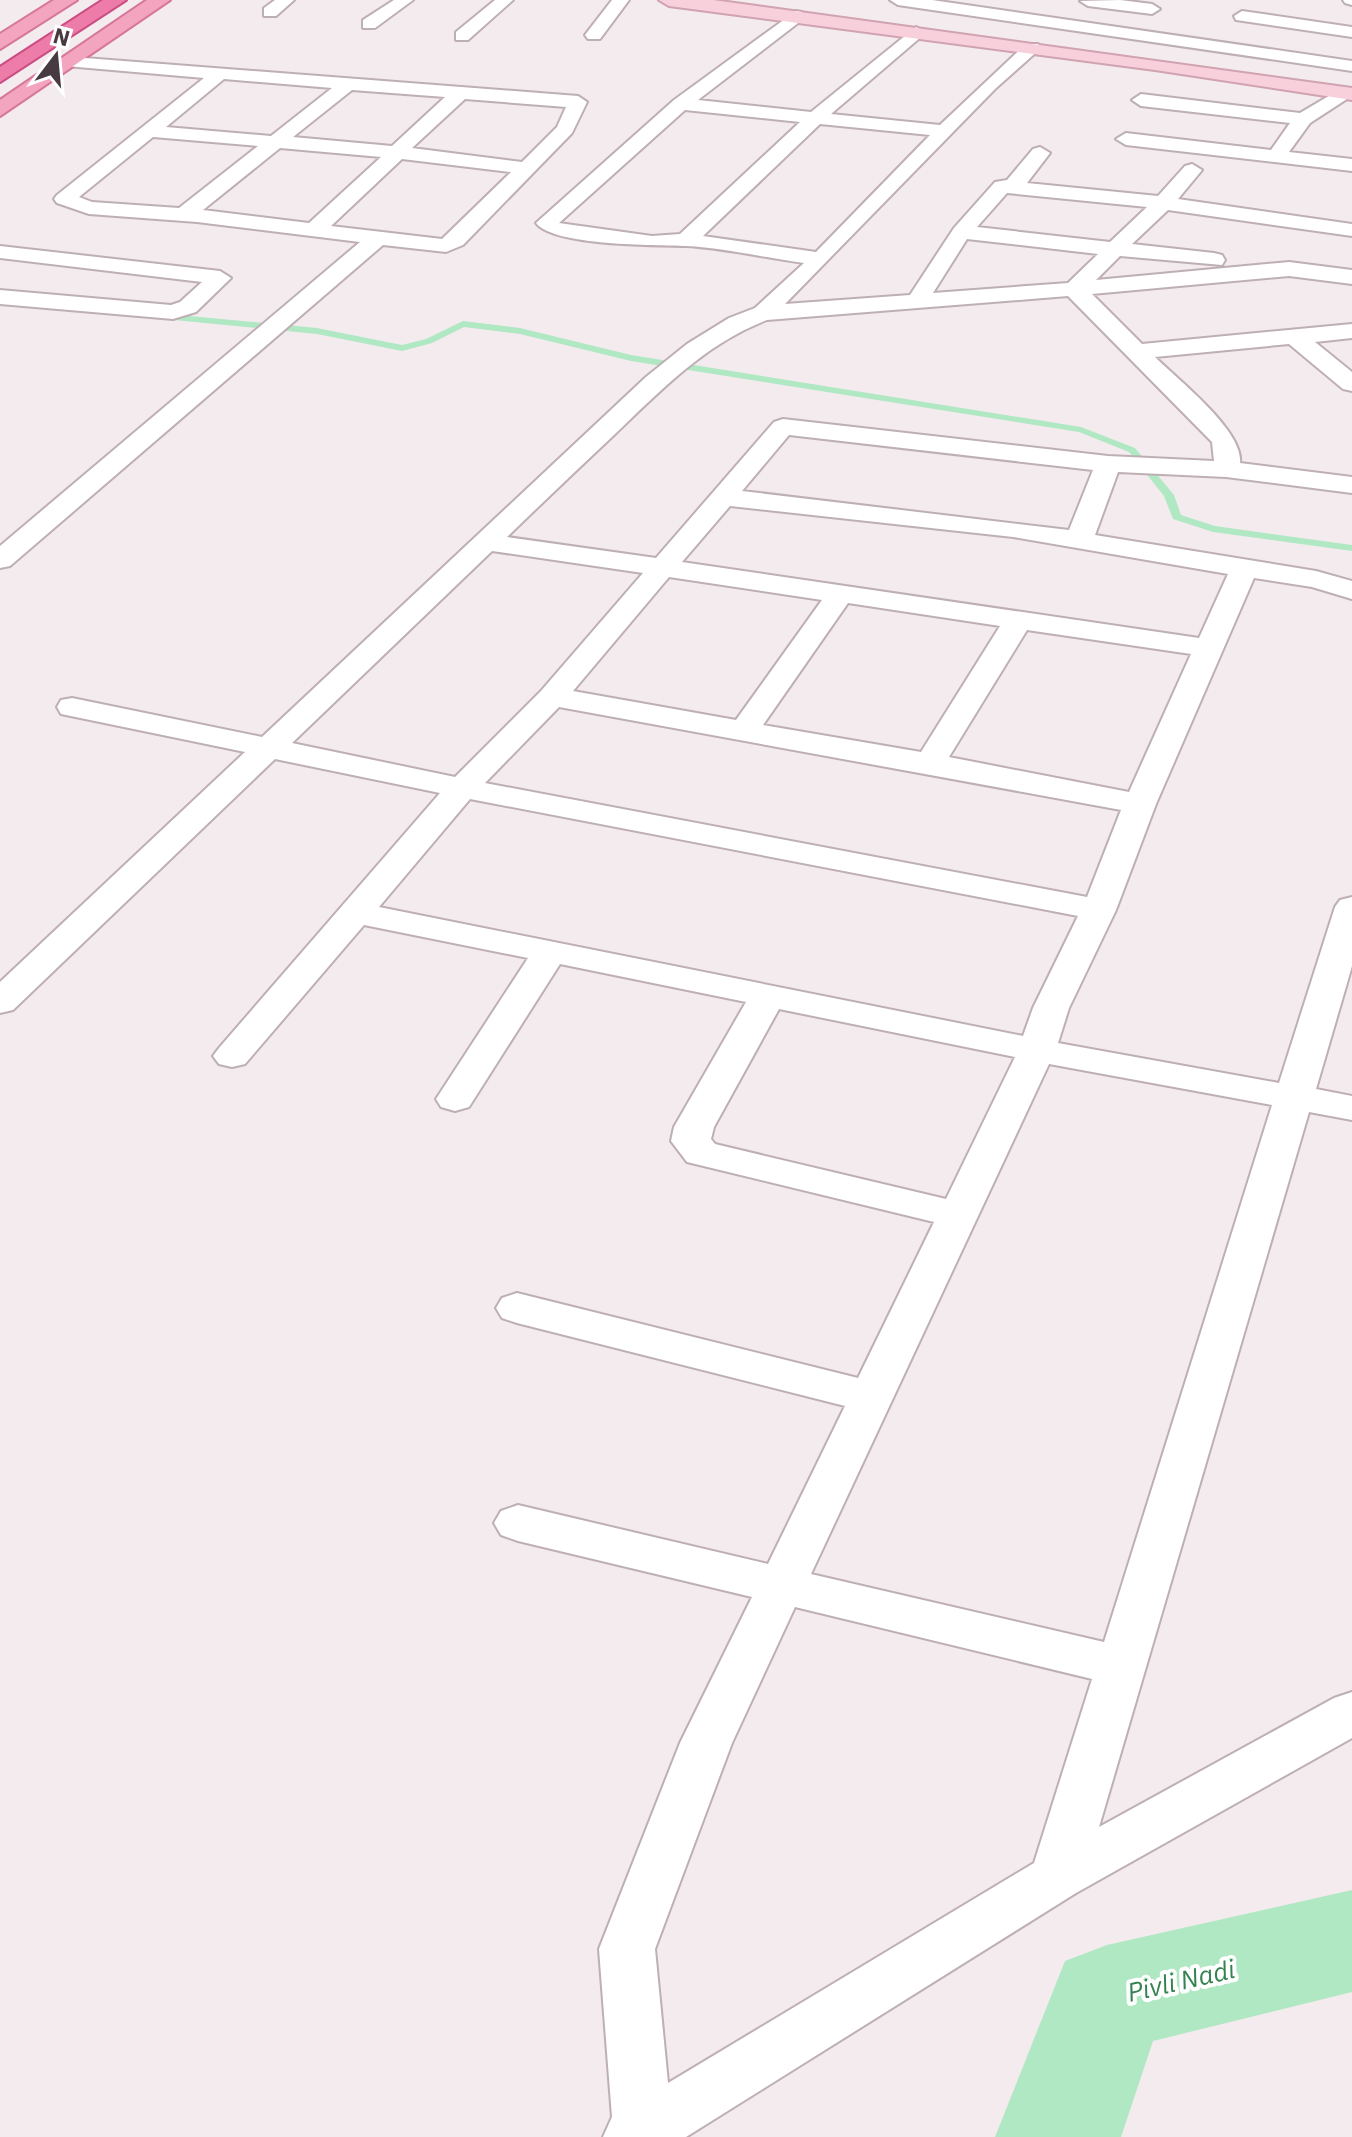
<svg xmlns="http://www.w3.org/2000/svg" width="1352" height="2137" font-family="'IBM Plex Sans',sans-serif">
  <style>
    .lines { fill: none; stroke-linecap: round; stroke-linejoin: round }
    .stream { fill: #afe8c3; fill-rule: evenodd }
    .river { fill: #afe8c3; fill-rule: evenodd }
    .street-casing { stroke: #beafb5; stroke-width: 4 }
    .secondary-casing { stroke: #d0a2b2; stroke-width: 4 }
    .primary-casing { stroke: #d67799; stroke-width: 4 }
    .highway-casing { stroke: #cb4d83; stroke-width: 4 }
    .street { fill: #fff; fill-rule: evenodd }
    .secondary { fill: #f8d0dc; fill-rule: evenodd }
    .primary { fill: #f3a5c0; fill-rule: evenodd }
    .highway { fill: #ed7da8; fill-rule: evenodd }
    .labels { text-anchor: middle; stroke-width: 8; stroke-linejoin: round; paint-order: stroke }
    .near-water-label { font-size: 26px; font-style: italic; fill: #348250; stroke: #fff }
  </style>
  <rect width="100%" height="100%" fill="#f4ebee"/>
  <g class="lines">
    <path class="stream" d="M157 313 317 328 402 345 426 339 463 321 520 328 631 355 1081 427 1135 448 1174 495 1181 515 1215 526 1352 545V551L1213 532 1173 519 1164 496 1129 452 1079 432 631 361 520 334 464 327 432 343 402 351 317 334 154 318V314Z"/>
    <path class="river" d="M1352 1890V1992L1153 2041 1121 2137H995L1065 1961 1107 1945Z"/>
    <defs>
      <path id="street" d="M275 0H294L276 16H264V8Z
        M394 0H413L375 28H363V20Z
        M495 0H513L468 40H456V32Z
        M612 0H629L600 39H588L585 35Z
        M890 0H932L1352 61V71L898 5Z
        M1120 0 1152 4 1160 9 1152 14 1088 6 1080 1Z
        M1343 0H1352V5L1345 3Z
        M796 11 802 12V20L698 100 811 112 916 27 925 32 922 36 831 114 940 125 1026 44H1038L1041 48 995 89 785 304 910 295 954 228 995 182 1007 180 1033 149 1040 147 1050 153 1027 183 1158 196 1185 166 1192 164 1202 170 1178 199 1352 224V236L1168 210 1132 244 1214 253 1222 255 1225 260 1222 265 1120 256 1096 280 1289 262 1352 270V284L1289 276 1092 294 1142 344 1352 324V338L1315 342 1352 372V391L1343 389 1289 344 1155 357C1178 380 1244 431 1240 463L1352 477V493L1226 477 1118 472 1095 535 1316 571 1352 581V599L1312 587 1254 578 1156 804 1116 910 1069 1008 1058 1043 1279 1083 1335 907 1340 900 1352 897V966L1316 1089 1352 1096V1120L1309 1112 1099 1827 1334 1698 1352 1692V1738L1076 1893 686 2137H603L612 2117 599 1949 680 1743 752 1597 518 1541 501 1535 494 1523 501 1511 518 1505 768 1564 845 1406 517 1323 502 1318 496 1308 502 1298 517 1293 858 1378 934 1222 687 1162 671 1141 674 1127 746 1002 560 964 469 1107 455 1111 441 1107 436 1099 528 958 364 925 245 1064 232 1067 219 1064 213 1056 219 1048 440 793 275 759 13 1010 0 1013V982L245 752 61 714 57 707 61 700 72 698 262 737 646 377 687 344 729 318 755 308 804 263C765 258 725 248 686 246 656 245 553 246 536 223L674 100ZM685 110 800 122 680 234 652 236 559 223ZM820 124 930 135 816 252 703 236ZM1007 193 1147 207 1110 242 977 227ZM967 239 1098 254 1068 283 933 293ZM1068 296 1212 442 1214 461 1108 456 783 419 774 422 656 558 507 537C543 502 579 468 615 434 661 390 706 343 767 320ZM789 435 1093 470 1069 530 742 491ZM730 506 1013 537 1228 574 1199 638 682 562ZM492 551 643 573 541 691 455 777 292 743ZM669 577 822 600 736 720 573 691ZM848 603 1000 626 921 752 763 725ZM1027 630 1191 654 1129 792 949 757ZM559 707 1121 810 1087 897 485 783ZM470 799 1078 916 1033 1008 1023 1036 379 907ZM779 1009 1015 1057 946 1199 715 1144 711 1139 714 1127ZM1049 1064 1272 1105 1104 1642 811 1574ZM795 1607 1092 1679 1034 1863 668 2083 655 1949 732 1743Z
        M1242 11 1352 27V37L1236 20 1234 16Z
        M72 57 578 96 587 102 572 133 463 245 446 252 383 245 10 566 0 568V546L360 242 197 222 89 214 57 203 54 199 57 195 204 78 66 66 63 62ZM224 79 332 88 271 136 166 127ZM352 90 445 97 392 146 293 137ZM465 99 566 107 557 127 522 162 412 148ZM153 137 258 146 179 208 92 202 79 197ZM280 148 381 157 309 223 203 210ZM402 159 511 172 442 239 331 226Z
        M1344 87 1352 91 1350 97 1310 123 1289 152 1352 159V171L1126 145 1116 139 1126 133 1271 150 1290 123 1141 106 1132 100 1141 94 1300 113Z
        M0 246 220 271 231 278 196 312 173 319 0 304V290L171 305 180 302 202 282 0 258Z"/>
      <path id="secondary" d="M659 0H713L1352 88V100L1155 70 669 6Z"/>
      <path id="primary" d="M54 0H77L0 49V34Z
        M147 0H170L0 116V100Z"/>
      <path id="highway" d="M103 0H126L0 82V67Z"/>
    </defs>
    <use href="#street" class="street-casing"/>
    <use href="#secondary" class="secondary-casing"/>
    <use href="#primary" class="primary-casing"/>
    <use href="#highway" class="highway-casing"/>
    <use href="#street" class="street"/>
    <use href="#secondary" class="secondary"/>
    <use href="#primary" class="primary"/>
    <use href="#highway" class="highway"/>
  </g>
  <g class="labels">
    <g class="near-water-label">
      <text transform="translate(1181 1981) rotate(-13)" y="9">Pivli Nadi</text>
    </g>
  </g>
  <g transform="translate(56 56) rotate(16)" stroke="#ffffff" stroke-width="6" paint-order="stroke">
  <path d="M0-6L14 30L0 20L-14 30Z" fill="#473a40"/>
  <text y="-12" font-size="22" font-weight="bold" text-anchor="middle" fill="#473a40">N</text>
  </g>
</svg>
